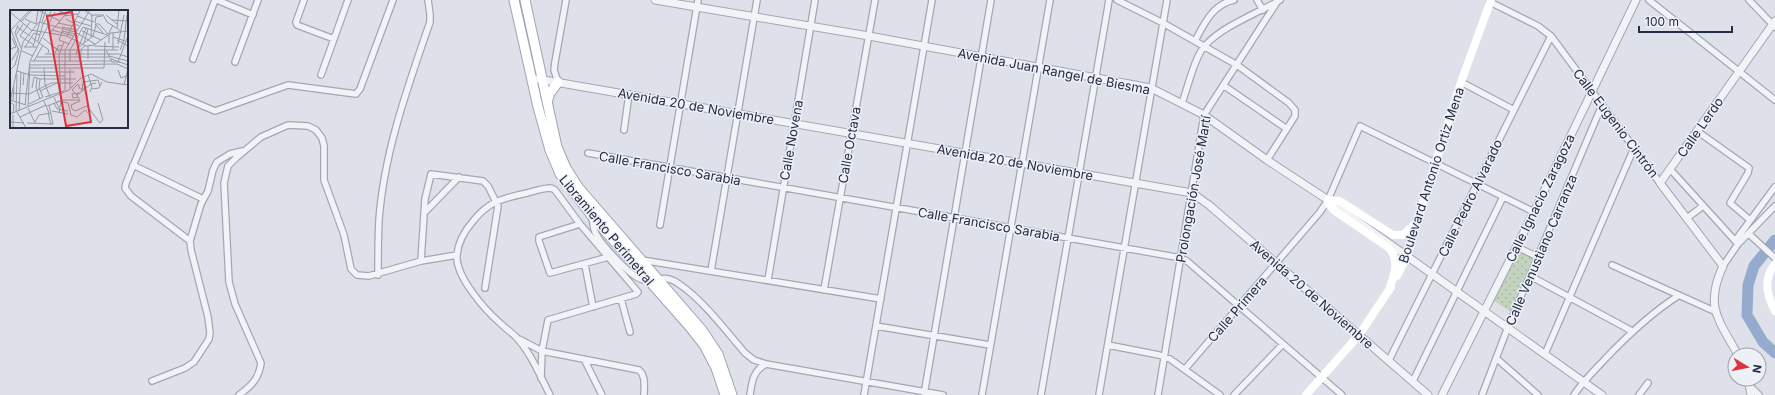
<svg xmlns="http://www.w3.org/2000/svg" width="1775" height="395" font-family="Inter,sans-serif">
  <style>
    .park { fill: url(#park-dots) }
    .lines { fill: none; stroke-linecap: round; stroke-linejoin: round }
    .river { stroke: #95abcd; stroke-width: 11 }
    .minor-casing { stroke: #a3a7b4; stroke-width: 8 }
    .tertiary-casing { stroke: #a3a7b4; stroke-width: 9 }
    .primary-casing { stroke: #9ca4b6; stroke-width: 11 }
    .minor { stroke: #f1f3f7; stroke-width: 5.5 }
    .tertiary { stroke: #f1f3f7; stroke-width: 7 }
    .secondary { stroke: #fff; stroke-width: 8 }
    .primary { stroke: #fff; stroke-width: 9 }
    .secondary-bridge { stroke: #fff; stroke-width: 8 }
    .labels { text-anchor: middle; stroke-width: 3; stroke-linejoin: round; paint-order: stroke }
    .street-label { font-size: 13px; fill: #252d42; stroke: #edf0f7 }
    .inset-river { fill: none; stroke: #95abcd; stroke-width: 2 }
    .inset-road { fill: none; stroke: #9499a6; stroke-width: 1 }
    .view { fill: #dc353f; fill-opacity: 0.15; stroke: #dc353f; stroke-width: 2 }
    .inset-edge { fill: none; stroke: #252d42; stroke-width: 2 }
  </style>
  <defs>
    <pattern id="park-dots" width="8" height="8" patternUnits="userSpaceOnUse"><rect width="8" height="8" fill="#c2d4be"/><path d="M2 2h.1M6 6h.1" fill="none" stroke="#a7b6a4" stroke-width="1.8" stroke-linecap="round"/></pattern>
  </defs>
  <rect width="100%" height="100%" fill="#dee1e9"/>
  <path class="park" d="M1518 251 1533 257 1510 311 1494 301Z"/>
  <g class="lines">
    <path class="river" d="M1775 240 1754 266 1748 285 1747 315 1763 342 1775 353"/>
    <defs>
      <path id="minor" d="M217 0 253 15
        M304 0 296 22 297 25 334 39
        M1117 0 1163 23 1237 65 1289 103 1295 110V116L1267 160
        M1257 0 1263 10
        M1649 0 1775 100
        M1749 0 1775 27
        M1490 2 1538 26 1551 36 1660 183
        M1195 41C1204 24 1213 4 1234 0
        M193 59 215 0
        M235 62 258 0
        M321 75 348 0
        M558 82 554 70 555 62 566 0
        M1461 82 1514 110
        M1223 85 1287 129
        M1182 103C1188 87 1192 66 1201 51 1216 28 1257 14 1280 0
        M624 130 629 94
        M1697 131 1749 168 1748 173 1730 203 1750 220
        M588 153 1181 258 1187 261 1342 395
        M133 165 203 199
        M1670 169 1738 244
        M424 213 459 177
        M592 217C593 223 593 229 596 234 602 245 632 279 644 280 658 282 663 273 679 284 703 300 726 331 745 353L754 360 766 364 943 395
        M1687 218 1703 206
        M580 224 539 237V241L550 273 612 256
        M660 225 698 0
        M1749 234 1775 258
        M190 241 201 204 208 191 213 170 217 162 230 154 242 151
        M1735 241 1775 187
        M1517 247 1538 257
        M642 260 881 299
        M421 261 425 199 431 174 483 181 488 186 498 206 485 288
        M585 265 593 307
        M1612 265 1714 311
        M1723 266 1738 244 1775 206
        M711 271 757 0
        M378 275C378 256 378 238 379 220 384 152 408 86 430 22V14L428 0
        M1530 276 1632 331
        M768 280 815 0
        M824 290 875 0
        M621 299 630 332
        M876 326 990 345
        M519 339 542 351 639 370C646 376 644 386 644 395
        M1108 345 1159 355 1170 359 1220 395
        M1545 354 1634 148
        M1496 358 1538 395
        M584 359 602 395
        M1389 360 1551 36
        M1185 369 1320 212 1328 200 1360 126 1534 212
        M541 378 542 351 548 320 636 294 638 292 580 224 555 190 551 188C543 188 535 191 527 193 504 198 489 201 474 220 466 229 458 242 457 255 455 276 485 310 500 323 505 328 511 332 516 337 531 353 540 376 550 395
        M152 381 185 368 194 362 209 339 210 333 208 317 191 250 190 241 131 196 125 188 126 183 163 94 170 92 215 111 288 85 356 94 360 89 393 0
        M1413 381 1503 197
        M1751 387 1759 395
        M239 395C251 386 259 379 261 363L235 304 229 282 224 183 228 166 236 158 261 137 288 125 308 126 316 130 322 138 324 146V180L344 235 351 269 357 275 369 276 421 261 457 255
        M750 395C752 381 753 371 766 364
        M864 395 932 0
        M924 395 991 0
        M982 395 1050 0
        M1041 395 1109 0
        M1099 395 1167 0
        M1158 395 1204 115 1277 2
        M1234 395 1283 344
        M1482 395 1508 327 1602 105
        M1574 395C1583 381 1595 370 1606 358 1629 334 1651 313 1678 296
        M1639 395 1648 383"/>
      <path id="tertiary" d="M655 0 869 36 1151 88 1204 115 1267 160 1328 200 1602 395
        M538 79 1192 193 1209 205 1428 395
        M1738 355C1719 320 1704 307 1723 266L1660 183 1775 21
        M1748 379 1751 395
        M1442 395 1534 212 1636 0"/>
      <path id="primary" d="M514 0 538 107 550 150 560 174 592 216 689 326 704 345 716 368 725 395
        M525 0 557 147 566 168 578 187 702 330 718 354 732 395
        M547 102 550 93 558 82"/>
    </defs>
    <use href="#minor" class="minor-casing"/>
    <use href="#tertiary" class="tertiary-casing"/>
    <use href="#primary" class="primary-casing"/>
    <use href="#minor" class="minor"/>
    <use href="#tertiary" class="tertiary"/>
    <path class="secondary" d="M1414 231 1461 82 1491 0
      M1775 264C1763 278 1767 296 1775 311
      M1389 291C1393 276 1401 261 1389 248L1335 211 1330 206 1328 200 1340 201 1393 235H1403L1416 223
      M1306 395 1359 335 1391 287"/>
    <use href="#primary" class="primary"/>
    <path class="secondary-bridge" d="M1397 276 1408 255 1414 231"/>
  </g>
  <g class="labels">
    <g class="street-label">
      <text transform="translate(1054 71) rotate(11)" y="5">Avenida Juan Rangel de Biesma</text>
      <text transform="translate(696 106) rotate(10)" y="5">Avenida 20 de Noviembre</text>
      <text transform="translate(1616 123) rotate(53)" y="5">Calle Eugenio Cintrón</text>
      <text transform="translate(1700 127) rotate(-55)" y="5">Calle Lerdo</text>
      <text transform="translate(791 140) rotate(-80)" y="5">Calle Novena</text>
      <text transform="translate(849 145) rotate(-80)" y="5">Calle Octava</text>
      <text transform="translate(1015 162) rotate(10)" y="5">Avenida 20 de Noviembre</text>
      <text transform="translate(670 168) rotate(10)" y="5">Calle Francisco Sarabia</text>
      <text transform="translate(1431 175) rotate(-72)" y="5">Boulevard Antonio Ortiz Mena</text>
      <text transform="translate(1193 189) rotate(-80)" y="5">Prolongación José Martí</text>
      <text transform="translate(1470 198) rotate(-64)" y="5">Calle Pedro Alvarado</text>
      <text transform="translate(1540 198) rotate(-64)" y="5">Calle Ignacio Zaragoza</text>
      <text transform="translate(989 224) rotate(10)" y="5">Calle Francisco Sarabia</text>
      <text transform="translate(607 230) rotate(50)" y="5">Libramiento Perimetral</text>
      <text transform="translate(1541 250) rotate(-67)" y="5">Calle Venustiano Carranza</text>
      <text transform="translate(1312 294) rotate(41)" y="5">Avenida 20 de Noviembre</text>
      <text transform="translate(1237 309) rotate(-49)" y="5">Calle Primera</text>
    </g>
  </g>
  <g transform="translate(10 10)">
    <rect width="118" height="118" fill="#dee1e9"/>
    <path class="inset-river" d="M49 0 55 5 60 0"/>
    <path class="inset-road" d="M28 0 50 11M74 0 82 5 81 27M0 2 21 20 57 26 76 36 84 35 101 23 118 21M81 5H94M93 5 97 12 111 21M96 5 107 14M67 6 84 12M15 9 26 14M56 9 69 16M102 10 118 11M64 11 81 16M11 12 22 0M20 12 10 26 24 35M29 12 65 22 85 34M32 12 36 0M48 13 62 16M85 13 86 7 92 6M26 14 28 0M85 14H89L98 24M85 14 93 23M8 15 5 23 11 38M7 17 20 26M52 17 67 20M73 17 97 25M107 18 109 0M53 19 49 30 59 34M42 20 64 26M52 21 65 24M72 21 91 30M40 23 54 6 68 4M6 25 13 14M57 26 70 1M21 27 39 40 38 43M103 27 115 31M33 28 50 42M107 30 118 36M28 31 33 14 42 0M74 33 78 19M99 33V23L103 15M108 34 114 5M84 36 109 37M14 37H27M15 37 24 23 30 25M23 37 33 0M43 37 50 40H108M68 38 83 26 86 15M0 39 6 37 2 28M96 40 102 52H110M103 40V23M110 40 114 30 117 5M12 41 23 46M45 43 49 35 52 36M35 44H109L118 47M66 44 76 18M99 46 118 51M27 47H99M71 48V39L75 36M78 49V36M101 49 118 55M2 50 9 38M21 51H101M24 51 33 35M60 52V40L73 17M108 52 118 26M21 55 107 54 118 59 114 75M20 58H94L95 32M34 58 35 74 40 87M60 59V78M0 60 5 55 9 41 1 20 20 0M108 60 111 68 116 66M7 61 20 65 55 66M21 62H65M78 65 82 77 80 82M27 68 26 77 30 89M13 75 14 63M22 78 24 67 30 69H66M82 79 89 78 92 72M30 81 47 73M55 81V40L80 0M72 81 73 72 88 70 90 76M0 83 19 84 41 73H63M67 85 70 91 61 95 62 99 65 101 77 96 90 113 93 110 88 93M67 85 62 80 68 74 70 79H74M67 85 81 74 86 73M35 87 54 81M44 87 49 98M68 87 63 88 62 84 69 83M0 90 16 95M3 90 4 77M34 91 39 103M48 91 58 93 61 105 67 107 75 100 78 103M0 92 13 32 29 12M0 92 4 95 3 103M44 93 47 99 58 101M19 94 33 87 29 78 30 69M15 95 20 51 45 2M18 96 20 54M37 96 53 90H69M18 98 25 113M9 101 11 62M42 101 58 104M6 102 7 64M7 102 16 118M38 103 41 115M49 103 51 91 49 45 54 32M0 104 59 80 71 68 81 64 97 72 118 75M10 107 36 95M0 112 14 113M25 112 29 105 41 103M17 113 43 114 39 95M3 118V105"/>
    <path class="view" d="M62 2 81 112 56 116 37 6Z"/>
    <rect width="118" height="118" class="inset-edge"/>
  </g>
  <g transform="translate(1747 367) rotate(100)"><circle r="19" fill="#edf0f7" stroke="#9da2af"/>
  <path d="M0-3L7 15L0 10L-7 15Z" fill="#dc353f"/>
  <text y="-6" font-size="11" font-weight="bold" text-anchor="middle" fill="#252d42">N</text>
  </g>
  <path d="M1639 26v6h93v-6" fill="none" stroke="#252d42" stroke-width="2"/>
  <text x="1645" y="26" font-size="12" fill="#252d42" stroke="#edf0f7" stroke-width="3" paint-order="stroke">100 m</text>
</svg>
